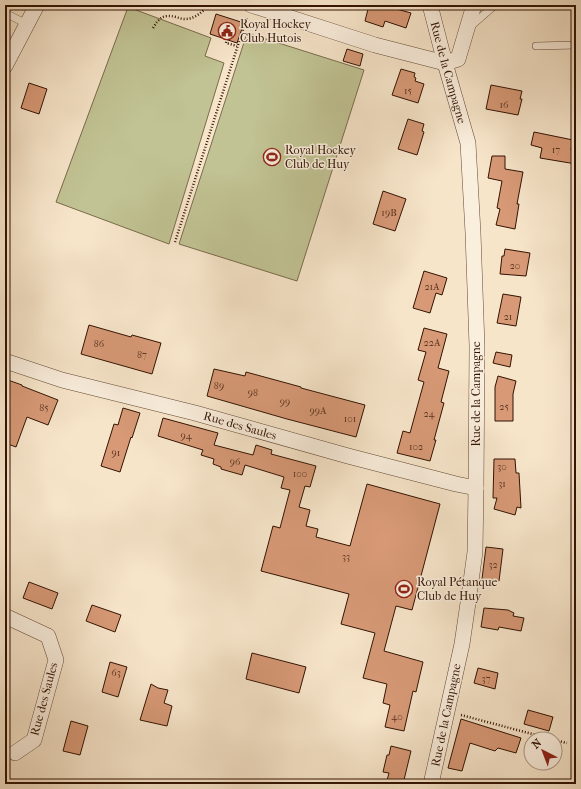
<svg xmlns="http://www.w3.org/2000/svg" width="581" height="789" font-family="'IM FELL French Canon',serif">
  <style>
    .green { fill: #c1c394; stroke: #7a6b4b }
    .building { fill: #d79976; stroke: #321302 }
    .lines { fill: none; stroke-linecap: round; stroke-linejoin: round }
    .service-casing { stroke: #634834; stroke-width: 8 }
    .minor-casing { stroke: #634834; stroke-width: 16 }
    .path { stroke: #321302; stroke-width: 2.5; stroke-dasharray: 1 2; stroke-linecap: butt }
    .service { stroke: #faeedd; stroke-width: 7 }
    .minor { stroke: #faeedd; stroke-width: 15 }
    .labels { text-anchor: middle; stroke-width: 3; stroke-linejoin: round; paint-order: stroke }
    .number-label { font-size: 10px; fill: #5b341f }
    .poi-label { font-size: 12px; fill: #321302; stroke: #faeedd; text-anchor: start }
    .street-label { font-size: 12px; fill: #321302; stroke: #faeedd }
  </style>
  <rect width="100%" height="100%" fill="#f7e5ca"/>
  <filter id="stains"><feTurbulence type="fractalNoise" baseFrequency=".005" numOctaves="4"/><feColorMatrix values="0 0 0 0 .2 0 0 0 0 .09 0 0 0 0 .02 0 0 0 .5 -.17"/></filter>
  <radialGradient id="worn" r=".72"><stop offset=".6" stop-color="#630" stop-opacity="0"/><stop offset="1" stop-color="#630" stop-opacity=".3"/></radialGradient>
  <path class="green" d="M128 7 211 38 205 56 224 63 169 244 56 202Z
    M247 33 364 70 297 281 179 244Z"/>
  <path class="building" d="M369 5H382L411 13 406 28 385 21 383 27 365 21Z
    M216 14 244 23 237 43 210 34Z
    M347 49 363 54 360 66 343 61Z
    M401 69 415 73 414 77 416 78 415 81 424 84 418 103 392 95Z
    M29 83 47 89 39 114 21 108Z
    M491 85 522 91 520 99H522L518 115 486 109Z
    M408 119 424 124 422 131 424 132 417 155 398 149Z
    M534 132 573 140 571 150 576 151V164L540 158 542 148 531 145Z
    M492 156H505V169L523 172 517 204H519L515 229 496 225 500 209 497 208 502 181 488 178Z
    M383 191 406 199 395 231 373 224Z
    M505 249 530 253 526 276 500 274 502 256H504Z
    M424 271 447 278 442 295 436 293 430 313 413 308Z
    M503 294 521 297 516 326 497 323Z
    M89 325 131 337 132 335 161 343 152 374 81 354Z
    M424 328 447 334 438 368 449 371 441 402 444 403 434 440H436L430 461 397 453 403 431 410 433 424 382 418 380 426 352 418 350Z
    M496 352 512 355 510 367 493 363Z
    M214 369 245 376 246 372 301 387V388L365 405 356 437 287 419 207 396Z
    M498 376 516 381 513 394V421H495V387Z
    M5 379 22 385V386L58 400 48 425 27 417 16 447 5 443Z
    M123 408 140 413 132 438 131 437 120 472 101 466 114 424 118 425Z
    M163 418 218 433 214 445 253 455 256 445 272 450 271 454 316 466 310 487 305 486 299 507 310 510 306 526 318 529 316 537 350 546 367 484 440 504 412 610 396 606 384 651 423 662 416 692 413 691 404 731 385 727 390 705 383 703 387 684 363 678 375 633 341 624 349 594 261 571 273 526 280 528 290 490 281 488 284 477 245 465 242 475 221 469V467L213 464 214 459 201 455 203 450 158 436Z
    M494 459H515L516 473H519L521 508 517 507 515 515 494 509 497 498H493Z
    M486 547 503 549 499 581 482 579Z
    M29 582 58 593 52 609 23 598Z
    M92 605 121 615 115 632 86 621Z
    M484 608 508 610 514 613 513 616 524 618 521 631 499 627 498 630 481 627Z
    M252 653 306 667 299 693 246 679Z
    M110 662 127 667 118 697 102 692Z
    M478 668 498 673 495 689 474 683Z
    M151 684 158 688 168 690 164 703 172 706 167 726 140 720Z
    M528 710 553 717 549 731 524 724Z
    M461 719 521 738 516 753 498 748 495 751 470 743 462 771 448 768Z
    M71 721 88 726 80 755 63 751Z
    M391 746 411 751 403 784H386L389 773 383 772 387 755H389Z"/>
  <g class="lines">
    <defs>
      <path id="service" d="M5 13 27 24
        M471 26 495 5
        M5 41 15 46
        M536 46 576 45"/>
      <g id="minor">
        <path d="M251 5 375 45 445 63"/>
        <path id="s1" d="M430 5 445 63 468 143 473 233 477 346 476 488 475 552 468 603 462 644 431 784"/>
        <path d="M445 63 458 59 474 5"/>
        <path d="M5 66 37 5"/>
        <path id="s2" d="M5 361 62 380 195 413 348 456 456 484 476 488"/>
        <path d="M5 617H7L48 636 56 660 34 740 15 753"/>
      </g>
    </defs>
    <use href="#service" class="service-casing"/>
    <use href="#minor" class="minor-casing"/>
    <path class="path" d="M153 28C159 18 163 14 176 17 179 18 182 19 185 19 195 19 202 12 209 5
      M227 39 226 43 237 46
      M175 242 247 17
      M461 715 551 739
      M555 740 567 743"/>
    <use href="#service" class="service"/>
    <use href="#minor" class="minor"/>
  </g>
  <defs>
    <symbol id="civic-ring" viewBox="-11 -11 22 22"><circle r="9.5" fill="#faeedd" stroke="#8f2418" stroke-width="1.5"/><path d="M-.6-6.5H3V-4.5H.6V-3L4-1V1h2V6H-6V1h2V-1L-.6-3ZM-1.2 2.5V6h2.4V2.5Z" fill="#8f2418"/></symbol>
    <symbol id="stadium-ring" viewBox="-11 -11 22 22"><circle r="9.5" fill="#faeedd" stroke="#8f2418" stroke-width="1.5"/><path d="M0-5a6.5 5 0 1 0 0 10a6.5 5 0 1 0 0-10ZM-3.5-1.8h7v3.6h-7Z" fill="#8f2418"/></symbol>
  </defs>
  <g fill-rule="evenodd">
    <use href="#civic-ring" x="217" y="21" width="20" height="20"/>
    <use href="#stadium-ring" x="262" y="147" width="20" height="20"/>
    <use href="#stadium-ring" x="394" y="579" width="20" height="20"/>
  </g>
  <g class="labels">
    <g class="number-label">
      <text x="408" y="94">15</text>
      <text x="504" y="108">16</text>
      <text x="556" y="153">17</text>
      <text x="389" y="216">19B</text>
      <text x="515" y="269">20</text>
      <text x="432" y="290">21A</text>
      <text x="508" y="320">21</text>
      <text x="432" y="346">22A</text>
      <text x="99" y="347">86</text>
      <text x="142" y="358">87</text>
      <text x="219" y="389">89</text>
      <text x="253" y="396">98</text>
      <text x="285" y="405">99</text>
      <text x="504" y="410">25</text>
      <text x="44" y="411">85</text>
      <text x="318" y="414">99A</text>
      <text x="429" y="417">24</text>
      <text x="350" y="422">101</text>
      <text x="186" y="439">94</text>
      <text x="416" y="450">102</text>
      <text x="116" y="456">91</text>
      <text x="235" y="465">96</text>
      <text x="502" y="470">30</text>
      <text x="300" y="477">100</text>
      <text x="502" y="487">31</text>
      <text x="346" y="560">33</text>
      <text x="493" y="568">32</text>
      <text x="116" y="676">63</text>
      <text x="486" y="682">37</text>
      <text x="397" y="720">40</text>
    </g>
    <g class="poi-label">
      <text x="240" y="28">Royal Hockey<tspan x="240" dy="14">Club Hutois</tspan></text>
      <text x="285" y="154">Royal Hockey<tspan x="285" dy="14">Club de Huy</tspan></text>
      <text x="417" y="586">Royal Pétanque<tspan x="417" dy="14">Club de Huy</tspan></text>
    </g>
    <g class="street-label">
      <text dy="4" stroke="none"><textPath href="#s1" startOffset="70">Rue de la Campagne</textPath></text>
      <text transform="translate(476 394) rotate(-90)" y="4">Rue de la Campagne</text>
      <text dy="4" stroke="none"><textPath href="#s2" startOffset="244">Rue des Saules</textPath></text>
      <text transform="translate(44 699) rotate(-75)" y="4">Rue des Saules</text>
      <text transform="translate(446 715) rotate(-78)" y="4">Rue de la Campagne</text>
    </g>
  </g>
  <rect width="581" height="789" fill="none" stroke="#f7e5ca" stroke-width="20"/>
  <rect x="6" y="6" width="569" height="777" fill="none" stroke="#321302" stroke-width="2"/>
  <rect x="10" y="10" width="561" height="769" fill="none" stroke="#321302"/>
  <g transform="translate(543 751) rotate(318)"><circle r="19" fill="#faeedd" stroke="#aa9685"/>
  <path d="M0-3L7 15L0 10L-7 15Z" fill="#8f2418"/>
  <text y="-6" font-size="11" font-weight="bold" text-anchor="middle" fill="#321302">N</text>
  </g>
  <rect width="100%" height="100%" filter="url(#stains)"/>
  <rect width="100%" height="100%" fill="url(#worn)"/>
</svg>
